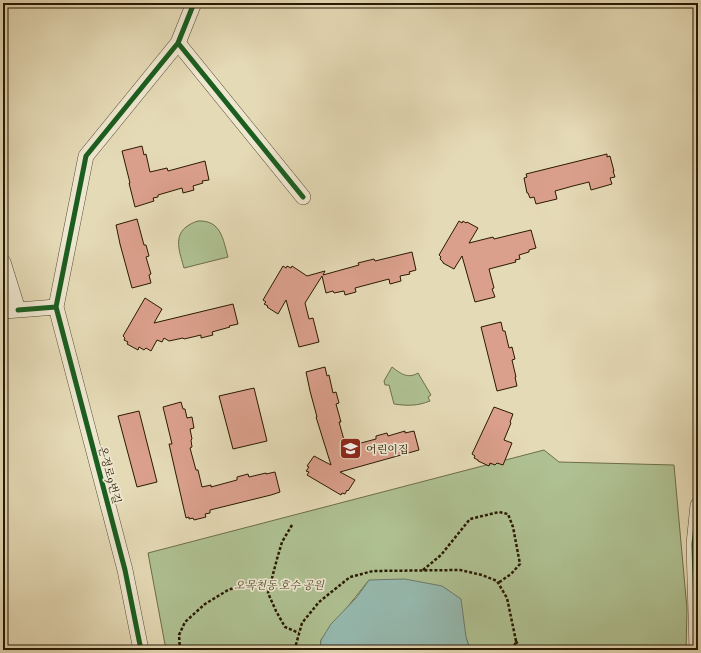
<svg xmlns="http://www.w3.org/2000/svg" width="701" height="653" font-family="'IM FELL Great Primer','Noto Serif KR',serif">
  <style>
    .green { fill: #afc192; stroke: #6c6d4a }
    .water { fill: #96bab0; stroke: #6a7a6a }
    .building { fill: #dba08c; stroke: #291902 }
    .lines { fill: none; stroke-linecap: round; stroke-linejoin: round }
    .street-casing { stroke: #58492f; stroke-width: 16 }
    .path { stroke: #291902; stroke-width: 2.5; stroke-dasharray: 3 2; stroke-linecap: butt }
    .street { stroke: #eee7d0; stroke-width: 15 }
    .cycleway-casing { stroke: #eee7d0; stroke-width: 8 }
    .cycleway { stroke: #1b5e20; stroke-width: 5 }
    .labels { text-anchor: middle; stroke-width: 3.5; stroke-linejoin: round; paint-order: stroke }
    .poi-label { font-size: 11px; fill: #291902; stroke: #eee7d0; text-anchor: start }
    .street-label { font-size: 11px; fill: #291902; stroke: #eee7d0 }
    .park-label { font-size: 11px; font-style: italic; fill: #514b2d; stroke: #eee7d0 }
  </style>
  <rect width="100%" height="100%" fill="#e5dab6"/>
  <filter id="stains"><feTurbulence type="fractalNoise" baseFrequency=".005" numOctaves="4"/><feColorMatrix values="0 0 0 0 .2 0 0 0 0 .09 0 0 0 0 .02 0 0 0 .5 -.17"/></filter>
  <radialGradient id="worn" r=".72"><stop offset=".6" stop-color="#630" stop-opacity="0"/><stop offset="1" stop-color="#630" stop-opacity=".3"/></radialGradient>
  <path class="green" d="M198 221C221 220 223 239 228 257L184 268C180 253 172 235 189 225 192 223 195 222 198 221Z
    M392 367C401 374 408 379 418 373L431 395 428 397 430 401C417 406 408 406 394 404L389 385H385L384 381Z
    M544 450 559 462 674 465 687 609 686 650H470L466 637 369 580 321 640 320 650H166L148 553Z"/>
  <path class="water" d="M405 579 442 586 461 599 466 637 470 650H320L321 640 331 624 357 597 369 580Z"/>
  <path class="building" d="M142 146 144 155 146 154 150 172 167 168 168 171 205 161 209 180 202 181 203 183 193 186 194 190 183 193 182 188 158 195V197L153 198 154 201 135 207 129 183H130L122 151Z
    M607 154V157L610 156 614 171H613L615 177 610 178 612 184 591 190 589 182 573 186 555 191 557 199 536 204 534 197 530 198 528 193H527L524 178 527 177 526 174Z
    M137 219 144 245H146L149 256 146 257 151 274 149 275 151 283 132 288 120 244 116 225Z
    M459 221 462 223 463 221 466 223 467 222 478 228 469 243 493 237 494 239 531 230 536 248 529 250V252L519 255 520 259 515 260 516 262 489 269 494 288 492 289 495 297 475 302 462 256 454 269 443 263V262L440 259 441 257 439 255Z
    M412 252 416 270 409 272 410 274 400 276 401 281 390 284 389 279 355 288 356 292 345 295 344 291 334 293 333 291 326 293 322 276 305 303 309 319 313 318 319 342 299 347 286 300 278 314 267 307 268 306 264 304 266 302 263 300 283 266 286 268 287 266 291 268 292 266 307 276 325 271 323 275 359 265 358 263 374 259 375 261Z
    M145 298 162 309 154 323 233 304 238 324 229 326 230 327 212 332 213 335 201 338V335L184 339 183 338 169 341 164 338 162 342 157 340 151 351 146 348 144 350 139 347 138 350 127 344 128 342 124 340 125 338 123 336Z
    M501 322 503 331H505L509 348 512 347 515 359 512 360 516 377H515L517 386 497 391 481 327Z
    M325 367 327 376 329 375 333 393 336 392 339 403 336 404 341 422H339L346 447 376 439V436L387 433 388 436 405 431V433L414 431 419 450 340 472 355 480 348 491 347 490 345 494 342 493 341 495 307 475 309 472 306 471 309 467 307 466 314 456 331 465 316 417H317L310 391 306 372Z
    M254 388 267 441 233 449 219 396Z
    M181 402 183 409H185L187 418 192 417 194 428 190 429 192 439 191 440 192 447 190 448 196 470H198L202 487 211 485V487L237 480V477L248 474 249 477 266 473V474L275 472 280 492 271 495 210 510V513L205 514 206 517 194 520 193 518 189 519V517L186 518 169 444H172L163 407Z
    M494 407 513 414 510 422 511 423 504 440 512 443 503 465 497 463 495 465 490 463 489 466 478 461V460L474 458 475 456 472 454Z
    M139 411 157 482 137 487 118 416Z"/>
  <g class="lines">
    <defs>
      <path id="street" d="M178 43 303 197
        M3 262 18 310 3 311
        M56 307 125 570 141 650
        M18 310 56 307 86 156 178 43 194 3
        M697 650 694 544 698 505"/>
    </defs>
    <use href="#street" class="street-casing"/>
    <path class="path" d="M292 525 282 542 277 559 268 593 276 611 285 627 299 633
      M423 570 441 555 470 519 499 512 508 514 513 527 520 564 511 574 498 583
      M516 641 521 650
      M180 650 179 635 185 622 205 604 228 590 249 583 271 582
      M295 650V648L302 623 319 602 350 577 373 571 460 570 482 575 497 581 507 598 516 641 513 650"/>
    <use href="#street" class="street"/>
    <defs>
      <path id="cycleway" d="M178 43 303 197
        M56 307 125 570 141 650
        M18 310 56 307 86 156 178 43 194 3
        M697 650 694 544 698 505"/>
    </defs>
    <use href="#cycleway" class="cycleway-casing"/>
    <use href="#cycleway" class="cycleway"/>
  </g>
  <defs>
    <symbol id="school-square" viewBox="-11 -11 22 22"><rect x="-9" y="-9" width="18" height="18" rx="4" fill="#8f2418" stroke="#eee7d0"/><path d="M0-5L7-2L0 1L-7-2ZM-4 1L0 2.5L4 1V4Q0 6-4 4Z" fill="#fff"/></symbol>
  </defs>
  <g fill-rule="evenodd">
    <use href="#school-square" x="338" y="436" width="25" height="25"/>
  </g>
  <g class="labels">
    <g class="poi-label">
      <text x="366" y="453">어린이집</text>
    </g>
    <g class="street-label">
      <text transform="translate(110 475) rotate(75)" y="4">온정로9번길</text>
    </g>
    <g class="park-label">
      <text x="279" y="589">오목천동 호수 공원</text>
    </g>
  </g>
  <rect width="701" height="653" fill="none" stroke="#e5dab6" stroke-width="16"/>
  <rect x="4" y="4" width="693" height="645" fill="none" stroke="#291902" stroke-width="2"/>
  <rect x="8" y="8" width="685" height="637" fill="none" stroke="#291902"/>
  <rect width="100%" height="100%" filter="url(#stains)"/>
  <rect width="100%" height="100%" fill="url(#worn)"/>
</svg>
